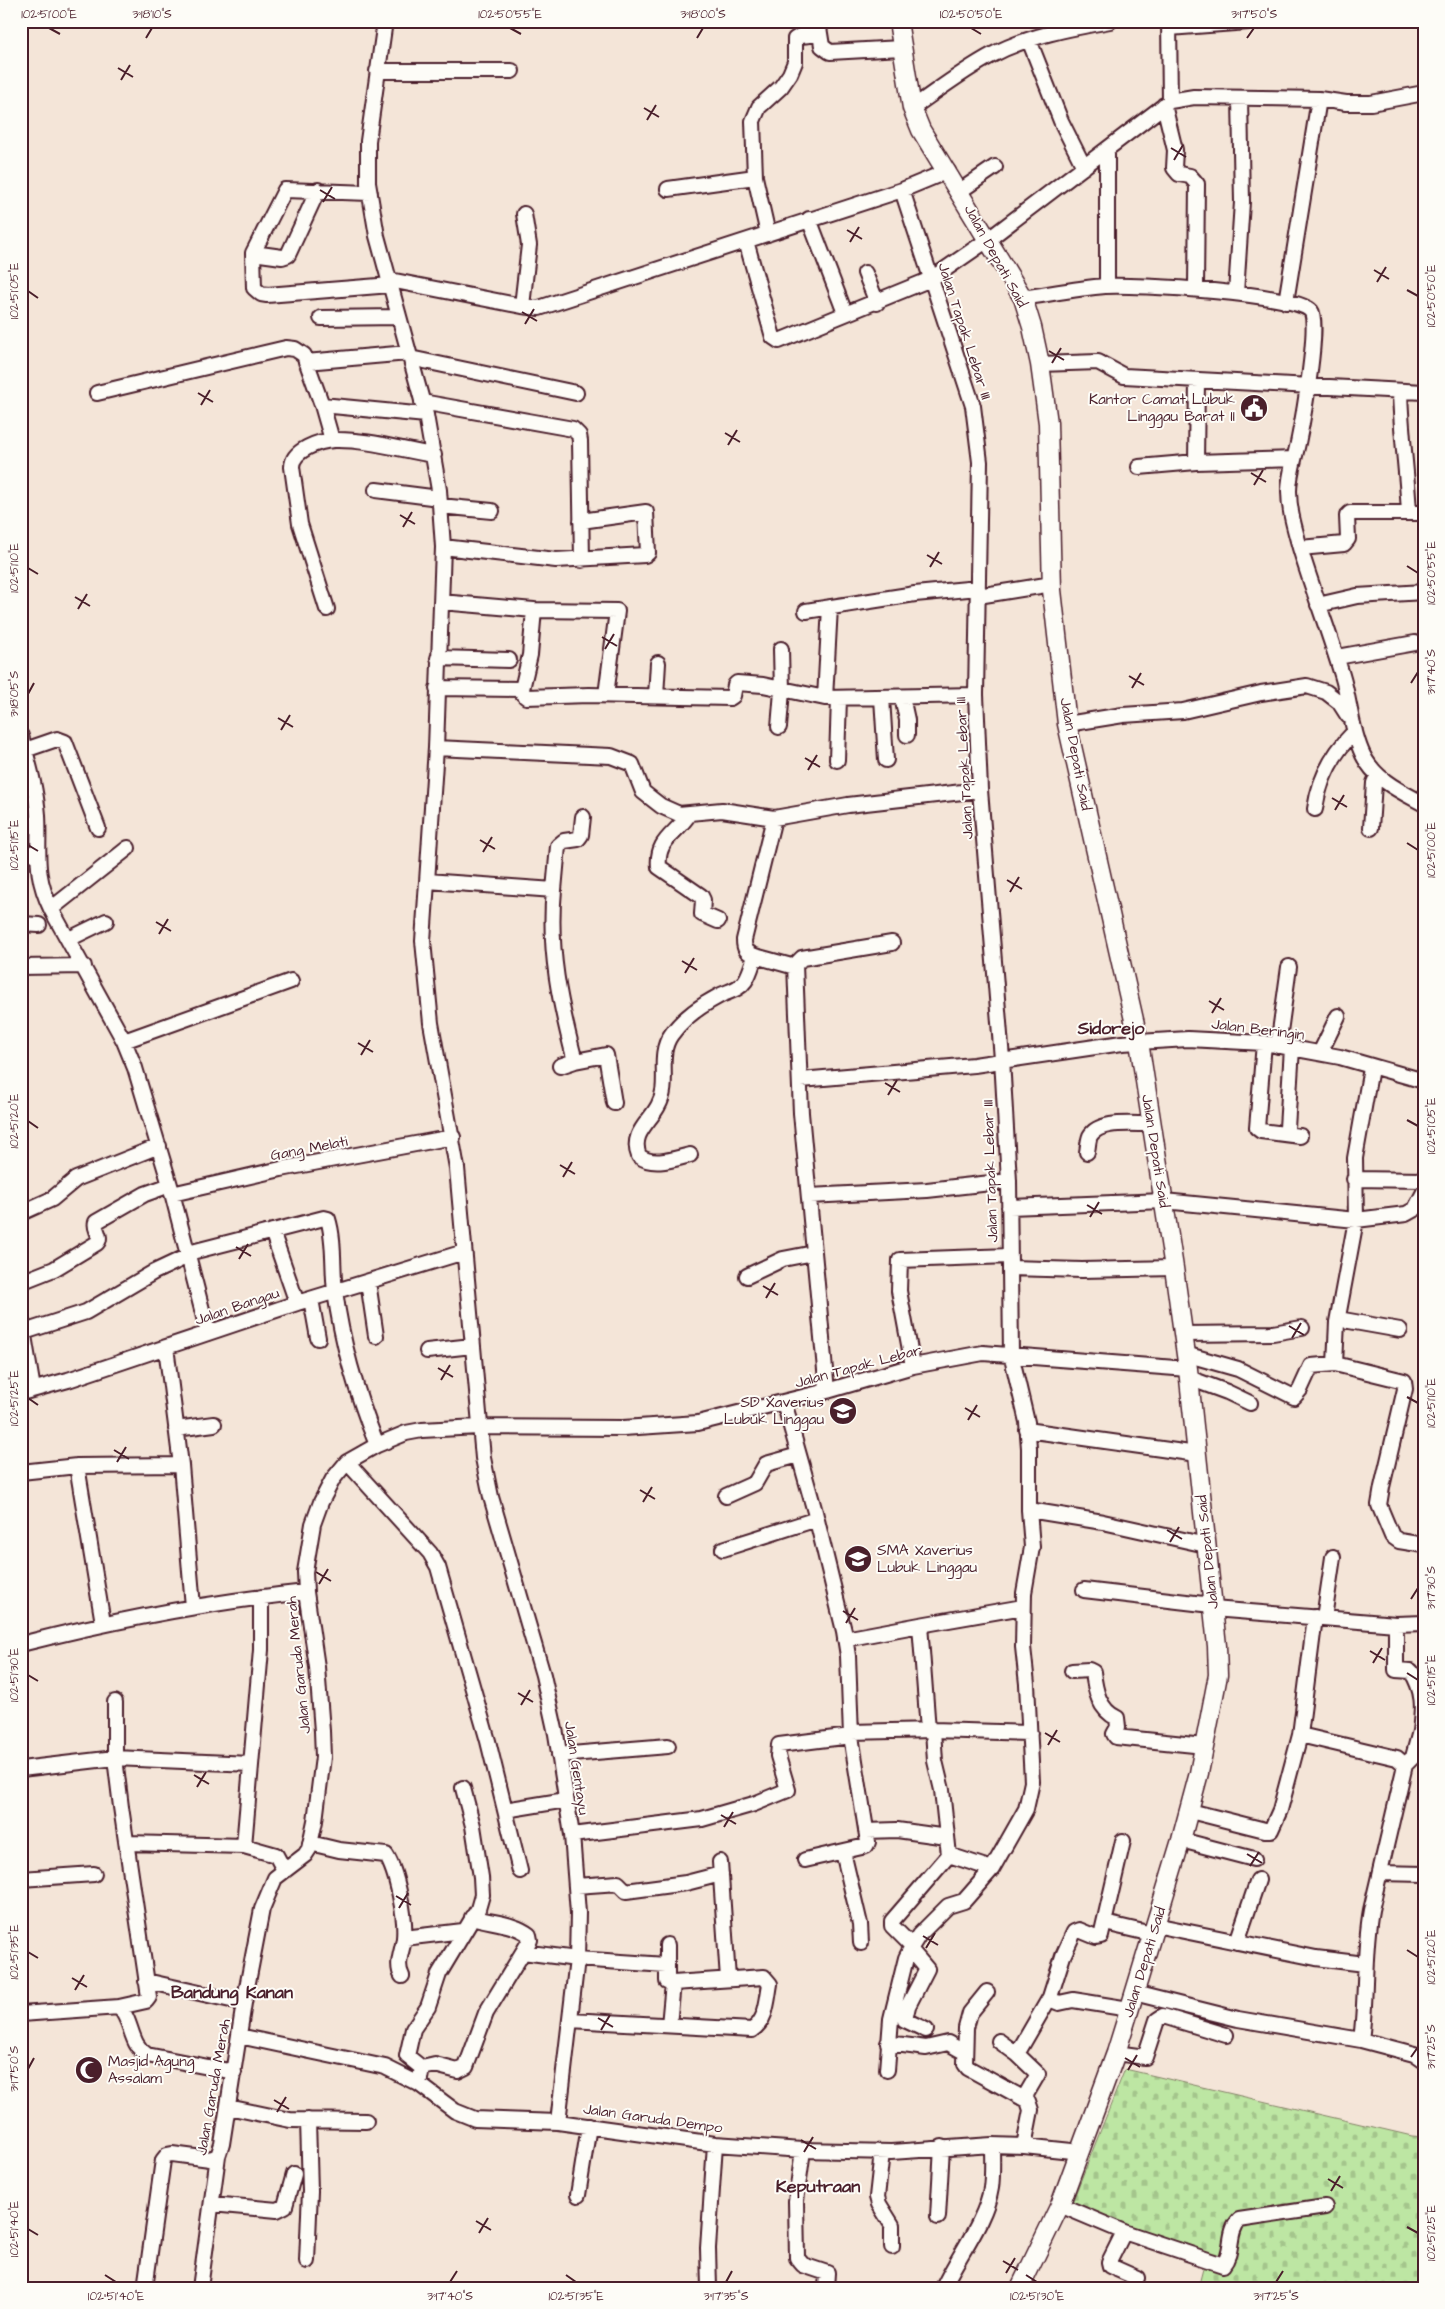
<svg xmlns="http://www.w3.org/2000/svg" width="1445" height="2309" font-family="'Architects Daughter',sans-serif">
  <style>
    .cemetery { fill: url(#cemetery-stones); stroke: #848267 }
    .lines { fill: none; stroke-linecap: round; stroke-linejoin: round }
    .minor-casing { stroke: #4a1f2b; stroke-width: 18 }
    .major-casing { stroke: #4a1f2b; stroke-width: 21 }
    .minor { stroke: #fdfcf7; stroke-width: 14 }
    .major { stroke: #fdfcf7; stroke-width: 18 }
    .ticks { fill: none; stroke: #4a1f2b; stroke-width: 2 }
    .labels { text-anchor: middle; stroke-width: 4; stroke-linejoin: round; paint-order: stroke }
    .street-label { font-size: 15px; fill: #4a1f2b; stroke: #fdfcf7 }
    .poi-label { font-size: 15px; fill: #4a1f2b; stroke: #fdfcf7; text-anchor: end }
    .quarter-label { font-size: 18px; font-weight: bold; fill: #4a1f2b; stroke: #fdfcf7 }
    .neatline { fill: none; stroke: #4a1f2b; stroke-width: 2 }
    .ticks-label { font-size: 12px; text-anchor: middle; fill: #4a1f2b }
  </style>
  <defs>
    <pattern id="cemetery-stones" width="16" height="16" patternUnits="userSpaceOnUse" patternTransform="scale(1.25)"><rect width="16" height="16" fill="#bde6a3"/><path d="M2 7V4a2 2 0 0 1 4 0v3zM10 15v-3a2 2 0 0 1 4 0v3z" fill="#a4c58c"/></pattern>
  </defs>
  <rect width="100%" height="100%" fill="#f4e5d8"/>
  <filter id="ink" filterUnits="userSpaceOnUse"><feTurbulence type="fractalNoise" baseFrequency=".02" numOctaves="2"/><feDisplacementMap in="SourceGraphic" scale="10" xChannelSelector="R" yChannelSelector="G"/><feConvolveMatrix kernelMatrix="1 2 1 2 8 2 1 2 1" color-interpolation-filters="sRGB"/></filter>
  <g filter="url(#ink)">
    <path class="cemetery" d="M1125 2069 1412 2136 1424 2137V2288H1286L1273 2283 1269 2288H1198L1206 2257 1071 2205Z"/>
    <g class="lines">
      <defs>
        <path id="minor" d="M385 21 368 141V183L377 236 426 415 439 490 443 547 436 748 423 941 431 1023 457 1168 483 1458 491 1497 543 1675 556 1734 572 1835 578 1913 577 1959 558 2122
          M818 21 822 46 830 52 901 48
          M1169 21 1170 101
          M1169 28 1261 21
          M1029 40 1061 121 1084 167
          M377 71H512
          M1164 105 1175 150 1174 168 1179 174 1190 176 1197 184 1196 288
          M912 108C938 90 964 70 992 55 1028 36 1070 28 1110 21
          M668 189 755 177
          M960 191 995 167
          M370 193 285 190 253 253 254 288 261 294 267 295 391 285
          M809 219 845 313
          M768 234 755 177 753 121 759 107 781 87 790 74 795 62V39L800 36 820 34
          M746 241 773 337 779 341 931 279 989 239 1170 101 1194 97 1319 99 1346 103H1371L1424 93
          M253 253 282 257 288 255 318 190
          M865 273 877 303
          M390 280 522 306 539 308 902 190 948 171
          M1107 286V149
          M1236 293 1242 202 1240 98
          M1023 298C1050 294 1078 288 1105 286 1133 284 1297 293 1311 311 1320 322 1303 419 1299 438 1296 455 1289 473 1289 491 1289 511 1295 529 1300 548 1313 591 1329 632 1342 675 1350 701 1351 730 1363 755 1375 780 1400 791 1424 804
          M1286 302 1319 99
          M522 306 529 245 524 214
          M321 318 399 317
          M410 358 576 393
          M306 362 408 353
          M1040 364 1098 362 1124 376 1424 392
          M1400 391C1401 432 1407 472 1409 513
          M97 393 286 348 295 349 304 355 322 405 332 440
          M422 402 573 429 579 435 580 441 582 560
          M322 405 426 415
          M1196 462 1197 380
          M1139 467 1196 462 1294 459
          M376 490 439 498
          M440 506 492 511
          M443 547 556 560 645 555 648 553 646 512 581 521
          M1300 548 1344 544 1348 539 1347 516 1350 513H1418
          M978 596 1052 584
          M441 602 534 610 530 655 522 689 523 694 526 697 589 695 730 698 733 696 735 685 737 683 763 685 825 698 976 695
          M1318 605 1357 596 1424 592
          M327 609 300 524 292 467C292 450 319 441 334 440 366 439 402 450 434 455
          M534 610 617 611 606 695
          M806 611 915 594 978 588
          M1337 657 1415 643
          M438 658 509 660
          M437 688 522 689
          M656 696 658 663
          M902 697 907 720V735
          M825 698 830 607
          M882 698 886 760
          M1067 724 1123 715 1183 711 1261 693 1307 686 1326 692 1339 702 1348 716
          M779 727 782 691 781 649
          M21 736C28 761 36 788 38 815 40 852 33 872 51 909L124 1041 135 1068 170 1185 208 1333
          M436 748 611 756 632 764 643 792 661 806 679 814 722 810 774 818 848 805 980 790
          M25 750 57 739 65 742 98 828
          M837 760 839 698
          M1315 809C1319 779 1334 752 1355 731
          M689 814C676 835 656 839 659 867L701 896 703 900 702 914 718 921
          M774 818 744 940C744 949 746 952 755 956L795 967
          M1371 828 1374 783 1377 776
          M21 854 37 852
          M427 881 554 890C548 949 560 1004 575 1061L606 1055 614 1103
          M554 890 558 846 564 841 578 839 581 835 583 817
          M51 909 128 848
          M21 924 39 925
          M69 939 106 921
          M21 967 84 966
          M124 1041 291 981
          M1264 1043 1257 1128 1261 1131 1300 1136
          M1278 1046 1289 967
          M1320 1053 1338 1016
          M560 1066 575 1061
          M1371 1068 1355 1158 1356 1220 1337 1322 1335 1364 1404 1381 1405 1389 1382 1487 1379 1505 1392 1536 1399 1541 1424 1545
          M801 1080 974 1065 1122 1043 1188 1039 1264 1043 1340 1057 1424 1081
          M1287 1128 1292 1048
          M1087 1152C1088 1147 1088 1141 1090 1136 1100 1119 1135 1125 1152 1124
          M690 1155C674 1159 653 1167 639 1156 630 1134 649 1123 658 1106 671 1084 656 1056 671 1035 682 1019 702 1005 719 996 728 991 738 991 745 981 750 974 752 965 755 956
          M1354 1179 1424 1180
          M172 1194 281 1169 453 1137
          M809 1196 927 1190 1009 1181
          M1009 1207 1164 1201 1356 1220 1406 1214 1415 1209 1424 1192
          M21 1213 52 1199 76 1179 159 1146
          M272 1231 297 1303
          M188 1253 324 1218 328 1219C335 1241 332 1268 335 1291 342 1345 357 1395 377 1445
          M1010 1268 1082 1270 1174 1268
          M747 1276 783 1259 814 1253
          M21 1282 54 1269 97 1243C103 1236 93 1229 96 1222L145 1194 170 1185
          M368 1282 376 1336
          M311 1299 318 1338
          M21 1318 33 1389
          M1338 1319 1400 1330
          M21 1333 86 1312 154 1272 188 1256
          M1183 1334 1273 1333 1302 1328
          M166 1347 181 1465 193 1607
          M427 1351 472 1346
          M1185 1354 1238 1369 1294 1397 1300 1390 1311 1366 1335 1364
          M913 1366 899 1291 900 1260 1009 1256
          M1189 1378 1227 1392 1250 1403
          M827 1391 801 1113 795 965 802 958 892 943
          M21 1393 68 1380 297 1303 464 1252
          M784 1402 815 1512 844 1631 848 1656 851 1736 868 1842 866 1846 805 1860
          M176 1429 214 1424
          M1027 1430 1197 1454
          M347 1462 430 1553 438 1567 488 1741 520 1871
          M77 1466 103 1623
          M21 1472 77 1466 181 1465
          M726 1496 755 1483 766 1464 799 1455
          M1029 1510 1103 1522 1206 1545
          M723 1549 817 1519
          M1084 1590 1212 1605
          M1213 1609 1396 1624V1670L1411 1671C1424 1691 1423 1708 1420 1731
          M1324 1618 1333 1557
          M1396 1624 1424 1623
          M920 1625 1023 1607
          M845 1639 920 1625 928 1730
          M21 1644C115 1620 209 1602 306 1592
          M1072 1671 1089 1670 1093 1672C1095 1690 1099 1710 1117 1718L1118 1727 1114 1734 1116 1737 1204 1746
          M115 1702V1758L121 1807 149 1997 146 2001 119 2007
          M851 1732 933 1730 1030 1733
          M1300 1735 1397 1758 1405 1765
          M559 1755 668 1746
          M21 1769 115 1758 251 1764
          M505 1810 566 1800
          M1190 1811 1265 1830H1271L1280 1810 1300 1735 1315 1617
          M866 1831 897 1830 947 1837
          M572 1835 702 1819 754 1804 788 1790 778 1756 779 1745 851 1736
          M1181 1840 1254 1859
          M127 1843 244 1846 276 1855 284 1870
          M310 1843 339 1850 386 1855C397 1872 406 1918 404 1938 403 1950 395 1964 402 1976
          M244 1846 261 1650V1597
          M843 1852 860 1924 861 1943
          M949 1855 992 1869
          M720 1862 728 1979
          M1380 1873 1424 1874
          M21 1879 94 1874
          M576 1886 618 1883 626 1891 686 1883 721 1874
          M472 1917C491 1923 514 1923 529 1935L530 1940 523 1952
          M1105 1923 1152 1934
          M1155 1925 1316 1958 1365 1964
          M404 1938 463 1931
          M1237 1942 1258 1880
          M667 1945V1981L673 1983 669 2025
          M912 1946 892 1926V1921L949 1855 942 1790 935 1761 933 1730
          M910 1949 927 1969 908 2006 905 2020 926 2030
          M146 1981 244 2003
          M987 1992 970 2013 966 2028 965 2064 968 2068 1028 2101 1031 2110 1024 2146
          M1134 1993 1238 2019 1361 2040 1414 2054 1424 2061
          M1050 1997 1054 2001 1059 2003 1073 2000 1129 2009
          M21 2014 119 2007C133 2021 129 2044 147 2055L234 2072
          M570 2020 752 2030C767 2020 767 2000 770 1984L764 1977 673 1983
          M239 2036 385 2067 419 2084 455 2111 475 2119 558 2122 715 2144 802 2150 891 2152 992 2145 1024 2146 1081 2152
          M1361 2040C1367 1997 1363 1953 1371 1910L1405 1765 1413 1757 1420 1731H1424
          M999 2041 1017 2054 1050 1997 1063 1956 1074 1932 1079 1930 1096 1937 1101 1936 1123 1841
          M888 2043 926 2048 948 2043 964 2052
          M1116 2053 1145 2057 1157 2020 1163 2016 1226 2035
          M1017 2054 1038 2074 1024 2098
          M422 2068 435 2065 458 2071 466 2067 486 2013 523 1952 577 1959 666 1965
          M887 2070 891 2019 906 1958 912 1946 919 1935 948 1906 964 1901 992 1869 1026 1809 1032 1782 1027 1684 1023 1647 1024 1593 1032 1547 1029 1510V1448L1027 1422 1011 1354 1009 1181 1002 1059 980 790 976 695 980 462 973 406 902 190
          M419 2084 422 2068 407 2056 413 2029 428 2007 439 1974 478 1909 482 1895 481 1877 473 1826 463 1788
          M228 2107 290 2120 366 2121
          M803 2150 796 2201 797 2258 803 2265 827 2273 826 2288
          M882 2152 877 2197 879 2204 892 2225V2247
          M578 2195 589 2126
          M212 2204 277 2210 285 2206 294 2174
          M1060 2205 1124 2232 1223 2265C1234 2252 1227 2233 1239 2220L1325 2207
          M938 2217 942 2147
          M1124 2232 1109 2262 1110 2266 1137 2278
          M307 2261 310 2191 308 2120
          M145 2288 163 2160 167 2155 172 2154 210 2159 218 2156
          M200 2288 218 2156 222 2144 244 2003 262 1909 275 1878 305 1855 309 1849 315 1821 323 1757 322 1731 317 1667 306 1592 305 1572 313 1524 321 1502 333 1479 347 1462 377 1445 406 1433 422 1430 478 1427 623 1428 698 1423 827 1391 913 1366 983 1353 1188 1369
          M709 2288 708 2248 715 2144
          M943 2288C957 2257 986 2221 991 2188 993 2174 992 2159 992 2145"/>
        <path id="major" d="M898 21 912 108 921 130 1023 298 1032 327 1040 364 1048 423 1052 590 1067 724 1139 1042 1174 1268 1188 1369 1217 1646 1218 1675 1199 1773 1181 1840 1129 2011 1116 2053 1060 2205 1020 2288"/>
      </defs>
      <use href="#minor" class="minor-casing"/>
      <use href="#major" class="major-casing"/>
      <use href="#minor" class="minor"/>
      <use href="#major" class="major"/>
    </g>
  </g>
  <path class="ticks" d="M49 28 60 34M510 28 521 34M971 28 981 34M146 38 152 28M697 38 703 28M1247 38 1254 28M118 68 133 77M121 80 130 65M644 108 659 117M647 120 656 105M1171 148 1186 157M1174 160 1183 145M320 190 335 199M323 202 332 187M847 230 862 239M850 242 859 227M1374 270 1389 279M1377 282 1386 267M1407 290 1418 296M28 291 38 298M522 312 537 321M525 324 534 309M1049 351 1064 360M1052 363 1061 348M198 393 213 402M201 405 210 390M725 433 740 442M728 445 737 430M1251 473 1266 482M1254 485 1263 470M400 515 415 524M403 527 412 512M927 555 942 564M1407 566 1418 573M930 567 939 552M28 568 38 574M75 597 90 606M78 609 87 594M602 637 617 646M605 649 614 634M1129 676 1144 685M1411 683 1418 672M1132 688 1141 673M28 694 34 683M278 718 293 727M281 730 290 715M805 758 820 767M808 770 817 755M1332 798 1347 807M1335 810 1344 795M480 840 495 849M1407 843 1418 850M28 845 38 851M483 852 492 837M1007 880 1022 889M1010 892 1019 877M156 922 171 931M159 934 168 919M682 961 697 970M685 973 694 958M1209 1001 1224 1010M1212 1013 1221 998M358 1043 373 1052M361 1055 370 1040M885 1083 900 1092M888 1095 897 1080M1407 1120 1418 1126M28 1121 38 1128M560 1165 575 1174M563 1177 572 1162M1087 1205 1102 1214M1090 1217 1099 1202M236 1247 251 1256M239 1259 248 1244M763 1286 778 1295M766 1298 775 1283M1289 1326 1304 1335M1292 1338 1301 1323M438 1368 453 1377M441 1380 450 1365M1407 1397 1418 1403M28 1398 38 1405M965 1408 980 1417M968 1420 977 1405M114 1450 129 1459M117 1462 126 1447M640 1490 655 1499M643 1502 652 1487M1167 1530 1182 1539M1170 1542 1179 1527M316 1572 331 1581M319 1584 328 1569M1411 1599 1418 1588M843 1611 858 1620M846 1623 855 1608M1370 1651 1385 1660M1373 1663 1382 1648M1407 1673 1418 1680M28 1675 38 1681M518 1693 533 1702M521 1705 530 1690M1045 1733 1060 1742M1048 1745 1057 1730M194 1775 209 1784M197 1787 206 1772M721 1815 736 1824M724 1827 733 1812M1247 1854 1262 1863M1250 1866 1259 1852M396 1896 411 1905M399 1908 408 1893M923 1936 938 1945M926 1948 935 1933M1407 1950 1418 1957M28 1952 38 1958M72 1978 87 1987M75 1990 84 1975M598 2018 613 2027M601 2030 610 2015M1411 2057 1418 2047M1125 2058 1140 2067M28 2069 34 2058M1128 2070 1137 2055M274 2100 289 2109M277 2112 286 2097M801 2140 816 2149M804 2152 813 2137M1328 2179 1343 2188M1331 2191 1340 2176M476 2221 491 2230M1407 2227 1418 2233M28 2229 38 2235M479 2233 488 2218M1003 2261 1018 2270M1006 2273 1015 2258M105 2275 116 2282M566 2275 576 2282M1026 2275 1037 2282M450 2282 457 2271M726 2282 732 2271M1276 2282 1283 2271"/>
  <defs>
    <symbol id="civic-disc" viewBox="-11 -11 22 22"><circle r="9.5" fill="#4a1f2b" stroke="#fdfcf7"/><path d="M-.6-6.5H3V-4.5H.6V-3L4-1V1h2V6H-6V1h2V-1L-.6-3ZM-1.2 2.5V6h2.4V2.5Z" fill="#fff"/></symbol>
    <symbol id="school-disc" viewBox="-11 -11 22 22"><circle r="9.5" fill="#4a1f2b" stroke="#fdfcf7"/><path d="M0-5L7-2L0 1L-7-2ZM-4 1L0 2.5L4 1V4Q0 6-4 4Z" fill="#fff"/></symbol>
    <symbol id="mosque-disc" viewBox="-11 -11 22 22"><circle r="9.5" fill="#4a1f2b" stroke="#fdfcf7"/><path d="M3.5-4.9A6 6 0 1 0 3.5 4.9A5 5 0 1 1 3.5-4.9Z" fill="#fff"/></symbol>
  </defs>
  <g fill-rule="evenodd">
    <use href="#civic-disc" x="1238" y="392" width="32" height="32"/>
    <use href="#school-disc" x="827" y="1395" width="32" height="32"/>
    <use href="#school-disc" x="842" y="1543" width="32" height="32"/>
    <use href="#mosque-disc" x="73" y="2054" width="32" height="32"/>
  </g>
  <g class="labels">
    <g class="street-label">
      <text transform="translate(996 256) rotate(61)" y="5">Jalan Depati Said</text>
      <text transform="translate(965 331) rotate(72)" y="5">Jalan Tapak Lebar III</text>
      <text transform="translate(1076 754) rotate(79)" y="5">Jalan Depati Said</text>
      <text transform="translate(964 768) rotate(-93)" y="5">Jalan Tapak Lebar III</text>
      <text transform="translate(1258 1029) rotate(7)" y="5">Jalan Beringin</text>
      <text transform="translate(309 1148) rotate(-11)" y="5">Gang Melati</text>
      <text transform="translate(1156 1151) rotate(81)" y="5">Jalan Depati Said</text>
      <text transform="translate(990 1171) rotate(-92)" y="5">Jalan Tapak Lebar III</text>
      <text transform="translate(237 1306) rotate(-19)" y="5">Jalan Bangau</text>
      <text transform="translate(858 1366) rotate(-15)" y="5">Jalan Tapak Lebar</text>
      <text transform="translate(1207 1552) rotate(-96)" y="5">Jalan Depati Said</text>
      <text transform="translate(298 1665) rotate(-96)" y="5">Jalan Garuda Merah</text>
      <text transform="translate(577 1768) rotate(81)" y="5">Jalan Gentayu</text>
      <text transform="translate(1144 1962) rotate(-73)" y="5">Jalan Depati Said</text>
      <text transform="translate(213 2087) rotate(-80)" y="5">Jalan Garuda Merah</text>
      <text transform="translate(653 2118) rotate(8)" y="5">Jalan Garuda Dempo</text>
    </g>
    <g class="poi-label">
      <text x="1235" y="404">Kantor Camat Lubuk<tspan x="1235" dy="17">Linggau Barat II</tspan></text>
      <text x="824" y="1407">SD Xaverius<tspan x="824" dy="17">Lubuk Linggau</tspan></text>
      <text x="877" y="1555" text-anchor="start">SMA Xaverius<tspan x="877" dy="17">Lubuk Linggau</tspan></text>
      <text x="108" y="2066" text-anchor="start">Masjid Agung<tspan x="108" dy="17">Assalam</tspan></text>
    </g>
    <g class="quarter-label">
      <text x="1111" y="1034">Sidorejo</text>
      <text x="232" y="1998">Bandung Kanan</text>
      <text x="818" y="2192">Keputraan</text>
    </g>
  </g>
  <rect width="1445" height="2309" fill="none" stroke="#fdfcf7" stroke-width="55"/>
  <rect x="28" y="28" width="1390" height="2254" class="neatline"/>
  <g class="ticks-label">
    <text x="49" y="18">102°51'00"E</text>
    <text x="152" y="18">3°18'10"S</text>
    <text x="510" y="18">102°50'55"E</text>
    <text x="703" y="18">3°18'00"S</text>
    <text x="971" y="18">102°50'50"E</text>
    <text x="1254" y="18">3°17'50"S</text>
    <text transform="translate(14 291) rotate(-90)" y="4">102°51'05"E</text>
    <text transform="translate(1431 296) rotate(-90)" y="4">102°50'50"E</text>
    <text transform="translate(14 568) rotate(-90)" y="4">102°51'10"E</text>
    <text transform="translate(1431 573) rotate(-90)" y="4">102°50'55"E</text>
    <text transform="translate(1431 672) rotate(-90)" y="4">3°17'40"S</text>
    <text transform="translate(14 694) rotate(-90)" y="4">3°18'05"S</text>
    <text transform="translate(14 845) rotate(-90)" y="4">102°51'15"E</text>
    <text transform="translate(1431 850) rotate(-90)" y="4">102°51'00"E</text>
    <text transform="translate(14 1121) rotate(-90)" y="4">102°51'20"E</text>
    <text transform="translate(1431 1126) rotate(-90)" y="4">102°51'05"E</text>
    <text transform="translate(14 1398) rotate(-90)" y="4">102°51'25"E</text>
    <text transform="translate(1431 1403) rotate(-90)" y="4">102°51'10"E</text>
    <text transform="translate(1431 1588) rotate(-90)" y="4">3°17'30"S</text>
    <text transform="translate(14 1675) rotate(-90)" y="4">102°51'30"E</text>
    <text transform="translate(1431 1680) rotate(-90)" y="4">102°51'15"E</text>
    <text transform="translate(14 1952) rotate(-90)" y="4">102°51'35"E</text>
    <text transform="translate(1431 1957) rotate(-90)" y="4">102°51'20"E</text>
    <text transform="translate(1431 2047) rotate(-90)" y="4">3°17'25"S</text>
    <text transform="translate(14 2069) rotate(-90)" y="4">3°17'50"S</text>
    <text transform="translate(14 2229) rotate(-90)" y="4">102°51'40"E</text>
    <text transform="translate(1431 2233) rotate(-90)" y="4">102°51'25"E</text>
    <text x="116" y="2300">102°51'40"E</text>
    <text x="450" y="2300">3°17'40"S</text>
    <text x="576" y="2300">102°51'35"E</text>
    <text x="726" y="2300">3°17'35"S</text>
    <text x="1037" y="2300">102°51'30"E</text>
    <text x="1276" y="2300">3°17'25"S</text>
  </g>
</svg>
